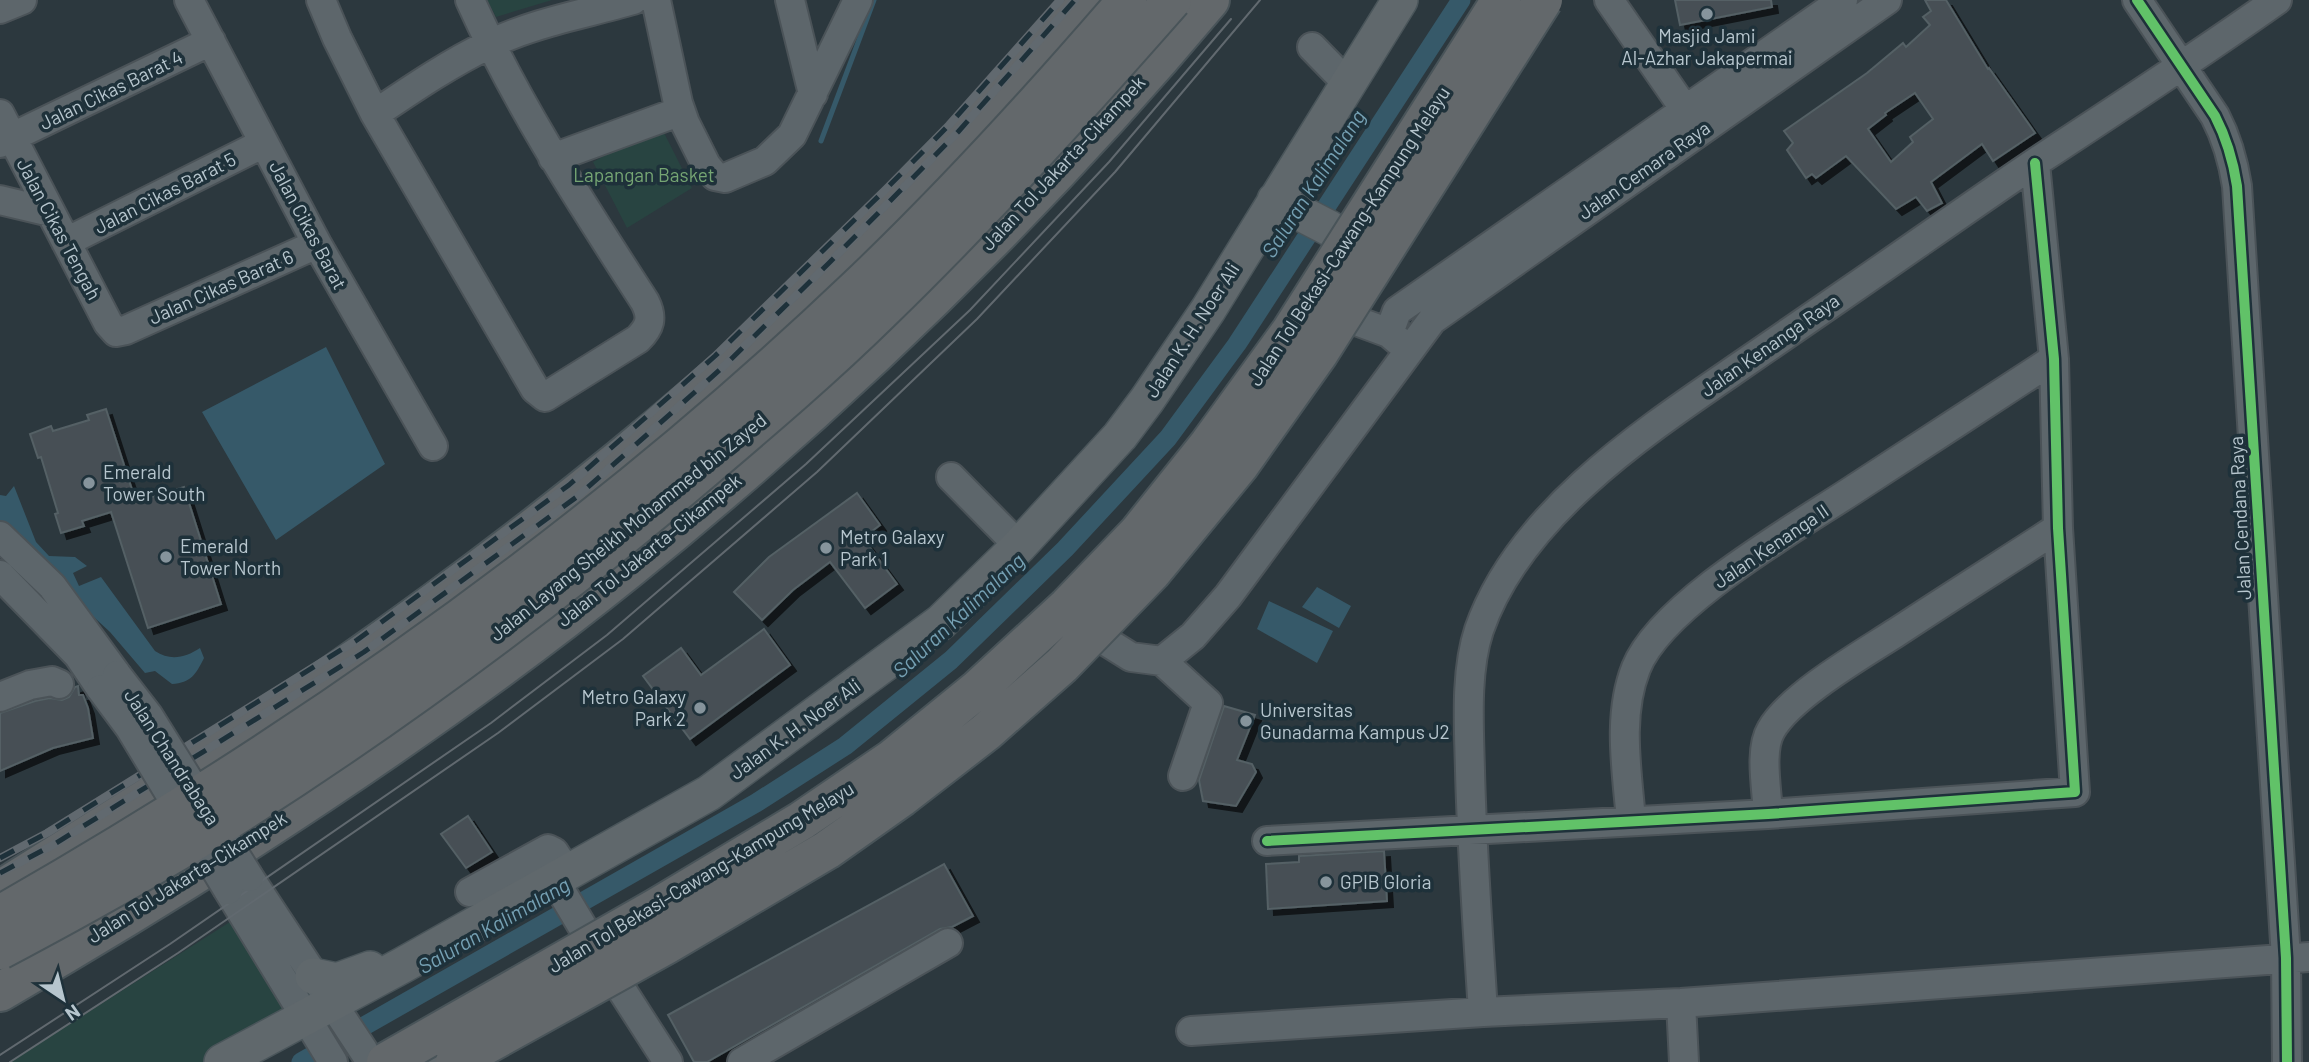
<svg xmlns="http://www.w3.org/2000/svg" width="2309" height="1062" font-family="Barlow,sans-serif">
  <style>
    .green { fill: #284441 }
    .water { fill: #365969 }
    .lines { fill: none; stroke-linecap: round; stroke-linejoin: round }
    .stream { stroke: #365969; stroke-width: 5 }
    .canal { stroke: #365969; stroke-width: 19 }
    .building { fill: #465055; stroke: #546065; stroke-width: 2; fill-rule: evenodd; filter: url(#shadow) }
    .minor-casing { stroke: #4b5358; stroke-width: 32 }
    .major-casing { stroke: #4a555a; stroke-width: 38 }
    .highway-casing { stroke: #495459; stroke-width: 42 }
    .minor { stroke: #5d666b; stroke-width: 28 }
    .major { stroke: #60686c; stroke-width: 35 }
    .highway { stroke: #63686b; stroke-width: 38 }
    .tram { stroke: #61696f; stroke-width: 2 }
    .rail-casing { stroke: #61696f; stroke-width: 8 }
    .rail { stroke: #1e313a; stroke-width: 5; stroke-dasharray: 16; stroke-linecap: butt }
    .minor-bridge-casing { stroke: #4b5358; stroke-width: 32; stroke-linecap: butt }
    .highway-bridge-casing { stroke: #495459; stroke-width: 42; stroke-linecap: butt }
    .minor-bridge { stroke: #5d666b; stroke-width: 28 }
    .highway-bridge { stroke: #63686b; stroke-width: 38 }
    .cycleway-casing { stroke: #1e313a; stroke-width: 15 }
    .cycleway { stroke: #61c268; stroke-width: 10 }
    .poi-dot { fill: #86949c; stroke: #1e313a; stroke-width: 2.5 }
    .labels { text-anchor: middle; stroke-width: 7; stroke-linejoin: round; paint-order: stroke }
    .poi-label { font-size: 19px; fill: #b7c6ce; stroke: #1e313a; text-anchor: start }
    .street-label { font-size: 19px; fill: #b7c6ce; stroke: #1e313a }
    .park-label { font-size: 19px; fill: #75a573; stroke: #1e313a }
    .water-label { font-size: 21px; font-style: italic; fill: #75a0b3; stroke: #1e313a }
  </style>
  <defs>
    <filter id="shadow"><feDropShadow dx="6" dy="6" stdDeviation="0" flood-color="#0009"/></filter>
  </defs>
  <rect width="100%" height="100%" fill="#2c383e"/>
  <path class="green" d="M487 0H552L496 17Z
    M660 125 692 188 627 228 593 162Z
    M233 920 293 1023 218 1062H10Z"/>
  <path class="water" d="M326 347 385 464 276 540 202 412Z
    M14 486 36 542 49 556 75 557 87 566 73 573 79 586 101 577 155 651C170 661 185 658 200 648L204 658C196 674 191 683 172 684L155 671 145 673 110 632 0 531V495L6 496Z
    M1317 587 1351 606 1339 628 1302 607Z
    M1269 601 1333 631 1317 663 1257 629Z"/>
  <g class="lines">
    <path class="stream" d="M821 141 874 0"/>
    <path class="canal" d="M301 1062 756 803 845 746 951 660 1065 549 1168 438 1237 344 1461 0"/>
  </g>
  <path class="building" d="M1675 0H1771L1772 7 1680 25Z
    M1925 0H1946L1988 69 1989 68 2035 133 1993 161 1982 144 1931 182 1942 203 1927 211 1916 197 1896 209 1846 156 1816 178 1812 174 1806 178 1787 150 1793 143 1784 131 1867 73 1903 43 1906 47 1930 25 1923 17 1931 11ZM1915 93 1933 119 1910 137 1913 142 1891 162 1868 129 1886 115 1885 113Z
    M106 409 136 502 184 487 221 604 148 628 111 512 82 521 84 526 61 533 55 514 58 513 41 457 38 458 30 434 51 426 53 431 89 420 87 415Z
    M857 493 880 525 863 538 897 584 865 608 830 562 793 590 762 620 734 592 769 557Z
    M764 629 790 665 690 739 643 676 681 648 701 675Z
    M78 686 79 695H83L88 708 93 738 53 748 0 771V713L35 701 50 698 62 700 69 697 75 687Z
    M1224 706 1255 715 1237 760 1252 764 1256 772 1236 806 1203 801 1199 780Z
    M468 816 492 852 466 868 441 834Z
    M1384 851 1387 901 1268 909 1266 864 1299 862V856Z
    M944 864 973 916 952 927 940 929 707 1062H694L668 1015Z"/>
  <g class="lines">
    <defs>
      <path id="minor" d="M189 0 317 244 433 446
        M321 0 337 38 375 114 535 389 545 397 638 339C650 327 653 318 645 302 582 204 518 107 470 0
        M656 0 678 103 685 123 706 165 715 176 725 178 765 161 792 135 858 0
        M790 0 813 94
        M1609 0 1695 124
        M2137 0 2215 116C2227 139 2233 160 2237 186L2286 958 2287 1062
        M0 9 22 0
        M1312 47 1348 84
        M0 114 108 323 116 332 126 330 317 244
        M375 114C412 89 450 63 490 44 536 22 585 14 633 0
        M0 143 211 41
        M553 158 670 115
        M0 200 50 212
        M66 242 264 143
        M1351 319 1389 333 1402 344
        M1389 333 1397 311 1843 0
        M951 477 1019 546
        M0 536 52 586 117 675
        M0 575 78 655 101 689
        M1099 637 1131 657 1162 661 1193 636 1228 596 1432 320 1887 0
        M1162 661 1208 703 1183 776
        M0 697 30 685 52 681 59 684
        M1768 814C1767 790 1759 750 1771 730 1790 696 1863 654 1897 632 1950 597 2004 563 2058 528
        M1631 820C1627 771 1617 716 1636 668 1662 603 1799 526 1859 486 1924 444 1989 401 2054 359
        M1267 841 1768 814 2075 792 2058 528 2054 359 2035 163
        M249 877 371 1062
        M554 879 598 953 668 1062
        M228 890 333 1062
        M470 892 548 849 554 852 567 872
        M1681 1003 1684 1062
        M1483 1012C1478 932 1472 852 1470 771 1469 727 1465 672 1479 630 1518 517 1638 436 1733 371 1774 343 1814 315 1855 287 1916 245 1975 203 2036 162 2117 109 2198 56 2277 0
        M1191 1031 1483 1012 1681 1003 2309 957
        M742 1062 948 943"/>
      <path id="major" d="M1275 200 1329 228 1372 255
        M313 976 337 981 370 969
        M222 1062 403 965 709 793 941 622 1019 546 1120 436 1147 400 1208 310 1400 0
        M426 1062 478 1035"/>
      <path id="highway" d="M0 890C114 818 230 748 340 670 464 583 585 491 700 392 840 272 967 138 1090 0
        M0 992C218 866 433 727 629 569 840 398 1036 208 1210 0"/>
    </defs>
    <use href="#minor" class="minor-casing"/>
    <use href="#major" class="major-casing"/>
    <use href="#highway" class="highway-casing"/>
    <use href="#minor" class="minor"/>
    <use href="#major" class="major"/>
    <use href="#highway" class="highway"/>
    <path class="tram" d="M0 1055 170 944 491 723 607 635 806 464 970 310 1109 162 1231 19
      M10 1062 178 953 498 733 623 639 817 472 977 319 1115 172 1260 0"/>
    <defs>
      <path id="rail" d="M0 858 47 833 357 640 569 485 715 356 886 189 949 125 1060 0
        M0 873 53 845 364 652 578 496 723 367 829 263 958 132 1075 0"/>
    </defs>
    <use href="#rail" class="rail-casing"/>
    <use href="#rail" class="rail"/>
    <defs>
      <path id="minor-bridge" d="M117 675 148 715 249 877
        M101 689 130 728 228 890"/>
      <path id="highway-bridge" d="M0 915C306 740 601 532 856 289 952 198 1041 100 1127 0
        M0 950C81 907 161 863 238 814 401 710 557 594 704 469 764 418 824 367 880 312 983 212 1078 107 1172 0
        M386 1062 656 908 801 821 892 759 978 689 1067 607 1138 533 1209 444 1291 331 1501 0
        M455 1062 666 945 827 850 902 797 986 732 1062 665 1152 572 1239 466 1319 353 1543 0"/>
    </defs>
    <use href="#minor-bridge" class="minor-bridge-casing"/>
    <use href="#highway-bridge" class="highway-bridge-casing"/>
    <use href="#minor-bridge" class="minor-bridge"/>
    <use href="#highway-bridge" class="highway-bridge"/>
    <defs>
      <path id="cycleway" d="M2137 0 2215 116C2227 139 2233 160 2237 186L2286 958 2287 1062
        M1267 841 1768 814 2075 792 2058 528 2054 359 2035 163"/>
    </defs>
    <use href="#cycleway" class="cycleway-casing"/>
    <use href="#cycleway" class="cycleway"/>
  </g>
  <g class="poi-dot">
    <circle cx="1707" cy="14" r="7"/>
    <circle cx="89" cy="483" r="7"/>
    <circle cx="826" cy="548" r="7"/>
    <circle cx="166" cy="557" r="7"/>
    <circle cx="700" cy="708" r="7"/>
    <circle cx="1246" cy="721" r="7"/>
    <circle cx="1326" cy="882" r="7"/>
  </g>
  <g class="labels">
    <g class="poi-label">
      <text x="1707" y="43" text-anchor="middle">Masjid Jami<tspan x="1707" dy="22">Al-Azhar Jakapermai</tspan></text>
      <text x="103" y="479">Emerald<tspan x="103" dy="22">Tower South</tspan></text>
      <text x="840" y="544">Metro Galaxy<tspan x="840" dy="22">Park 1</tspan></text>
      <text x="180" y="553">Emerald<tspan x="180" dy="22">Tower North</tspan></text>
      <text x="686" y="704" text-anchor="end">Metro Galaxy<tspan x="686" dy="22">Park 2</tspan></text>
      <text x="1260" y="717">Universitas<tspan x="1260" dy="22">Gunadarma Kampus J2</tspan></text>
      <text x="1340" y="889">GPIB Gloria</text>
    </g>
    <g class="street-label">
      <text transform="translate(111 90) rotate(-26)" y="7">Jalan Cikas Barat 4</text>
      <text transform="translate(1063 163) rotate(-47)" y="7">Jalan Tol Jakarta–Cikampek</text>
      <text transform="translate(1644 170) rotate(-35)" y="7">Jalan Cemara Raya</text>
      <text transform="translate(165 193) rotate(-27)" y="7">Jalan Cikas Barat 5</text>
      <text transform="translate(308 225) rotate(62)" y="7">Jalan Cikas Barat</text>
      <text transform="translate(59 229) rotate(62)" y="7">Jalan Cikas Tengah</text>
      <text transform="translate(1349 236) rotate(-57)" y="7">Jalan Tol Bekasi–Cawang–Kampung Melayu</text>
      <text transform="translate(221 287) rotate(-24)" y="7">Jalan Cikas Barat 6</text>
      <text transform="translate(1192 330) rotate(-57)" y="7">Jalan K. H. Noer Ali</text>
      <text transform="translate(1770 345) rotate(-35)" y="7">Jalan Kenanga Raya</text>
      <text transform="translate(2240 518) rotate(-93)" y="7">Jalan Cendana Raya</text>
      <text transform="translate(628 527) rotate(-39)" y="7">Jalan Layang Sheikh Mohammed bin Zayed</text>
      <text transform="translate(1771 546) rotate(-34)" y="7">Jalan Kenanga II</text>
      <text transform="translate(649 550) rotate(-39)" y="7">Jalan Tol Jakarta–Cikampek</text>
      <text transform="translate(795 729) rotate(-36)" y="7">Jalan K. H. Noer Ali</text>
      <text transform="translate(172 757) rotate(57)" y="7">Jalan Chandrabaga</text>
      <text transform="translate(187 877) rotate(-32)" y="7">Jalan Tol Jakarta–Cikampek</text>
      <text transform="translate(701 877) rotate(-31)" y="7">Jalan Tol Bekasi–Cawang–Kampung Melayu</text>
    </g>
    <g class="park-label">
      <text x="644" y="182">Lapangan Basket</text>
    </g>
    <g class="water-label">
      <text transform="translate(1314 184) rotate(-57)" y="7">Saluran Kalimalang</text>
      <text transform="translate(959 616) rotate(-43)" y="7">Saluran Kalimalang</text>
      <text transform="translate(494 926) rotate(-30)" y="7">Saluran Kalimalang</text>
    </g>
  </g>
  <g transform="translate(63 999) rotate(145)" stroke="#1e313a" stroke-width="5" paint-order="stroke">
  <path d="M0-5L12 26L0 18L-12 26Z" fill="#b7c6ce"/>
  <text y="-10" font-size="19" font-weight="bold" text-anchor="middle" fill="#b7c6ce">N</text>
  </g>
</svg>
